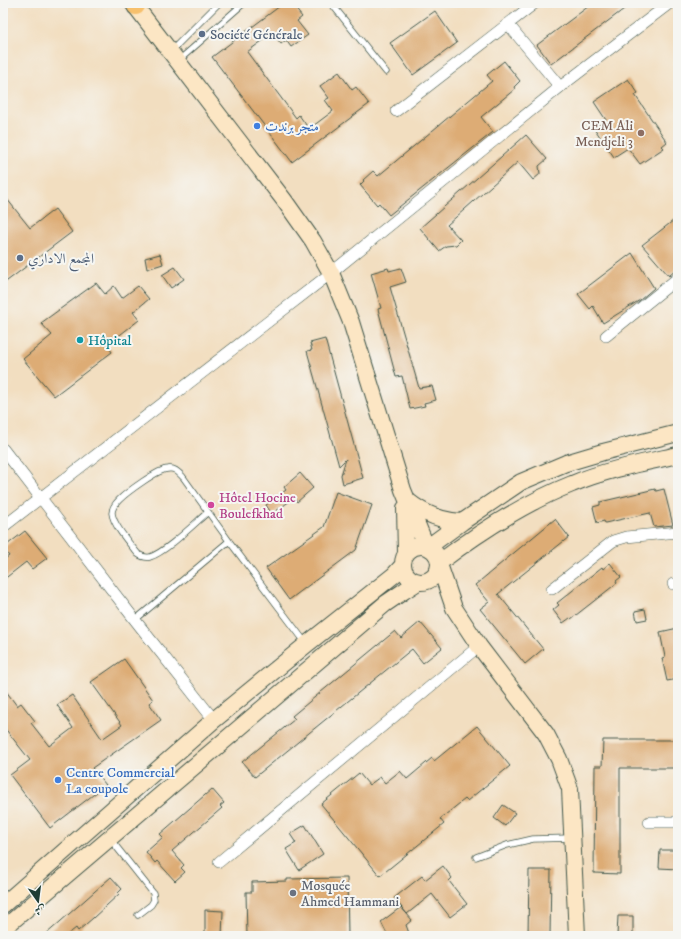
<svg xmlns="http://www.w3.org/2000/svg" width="681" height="939" font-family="'IM FELL DW Pica',Amiri,serif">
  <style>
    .building { fill: #ddac74 }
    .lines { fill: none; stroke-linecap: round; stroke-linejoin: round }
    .lane-casing { stroke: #3f5549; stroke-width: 7 }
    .street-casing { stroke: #3f5549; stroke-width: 12 }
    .secondary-casing { stroke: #3f5549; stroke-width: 18 }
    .primary-casing { stroke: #3f5549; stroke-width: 20 }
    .lane { stroke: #fff; stroke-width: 5.5 }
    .street { stroke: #fff; stroke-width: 11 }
    .secondary { stroke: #fce6c4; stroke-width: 16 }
    .primary { stroke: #f7c06c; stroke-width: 18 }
    .service-dot { fill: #5c6f8a; stroke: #f6f6f2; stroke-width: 1.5 }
    .shop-dot { fill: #3f7fe0; stroke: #f6f6f2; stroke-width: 1.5 }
    .education-dot { fill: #8d6e63; stroke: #f6f6f2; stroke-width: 1.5 }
    .culture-dot { fill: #0f9aa8; stroke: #f6f6f2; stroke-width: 1.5 }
    .hotel-dot { fill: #d1479c; stroke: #f6f6f2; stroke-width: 1.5 }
    .worship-dot { fill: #6b7280; stroke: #f6f6f2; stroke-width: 1.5 }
    .labels { text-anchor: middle; stroke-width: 4; stroke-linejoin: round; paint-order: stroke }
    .service-label { font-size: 14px; fill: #4e5e75; stroke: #f6f6f2; text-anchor: start }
    .education-label { font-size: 14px; fill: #785e54; stroke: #f6f6f2; text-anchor: end }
    .shop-label { font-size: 14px; fill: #366cbe; stroke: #f6f6f2; text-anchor: start }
    .culture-label { font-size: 14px; fill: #0d838f; stroke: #f6f6f2; text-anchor: start }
    .hotel-label { font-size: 14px; fill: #b23c85; stroke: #f6f6f2; text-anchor: start }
    .worship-label { font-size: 14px; fill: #5b616d; stroke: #f6f6f2; text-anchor: start }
  </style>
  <rect width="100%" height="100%" fill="#f6f6f2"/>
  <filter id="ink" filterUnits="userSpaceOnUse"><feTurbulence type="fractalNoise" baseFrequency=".025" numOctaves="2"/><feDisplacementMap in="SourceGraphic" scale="8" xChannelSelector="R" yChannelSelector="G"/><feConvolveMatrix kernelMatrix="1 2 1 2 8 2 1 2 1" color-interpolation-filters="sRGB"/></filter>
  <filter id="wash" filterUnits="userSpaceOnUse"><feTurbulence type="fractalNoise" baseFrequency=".012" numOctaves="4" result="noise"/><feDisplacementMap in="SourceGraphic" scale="16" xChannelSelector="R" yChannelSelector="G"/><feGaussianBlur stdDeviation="0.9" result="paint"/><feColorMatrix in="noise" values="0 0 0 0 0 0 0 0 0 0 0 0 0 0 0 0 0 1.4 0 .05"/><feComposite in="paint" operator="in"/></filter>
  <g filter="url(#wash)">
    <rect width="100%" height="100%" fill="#f2dec0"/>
    <g id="blocks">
      <path class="building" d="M284 3H291L302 17 297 21 308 35 291 47 286 40 281 44 273 33 247 52 296 118 299 115 309 129 333 111 325 100 329 98 320 86 339 72 352 90 356 87 369 104 292 162 212 57Z
        M593 3H632L551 64 537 45Z
        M435 11 457 43 413 75 390 43Z
        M504 61 520 81 514 87 515 89 481 117 493 132 389 215 379 203 377 205 360 185 364 181 363 180 373 171 378 176 492 81 487 75Z
        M628 79 638 93 635 95 667 142 662 146 664 148 640 164 628 148 614 157 594 128 606 120 594 102Z
        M526 135 547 159 539 166 540 174 533 180 518 162 447 225 461 240 456 245 446 246 439 251 420 228Z
        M3 194 30 228 55 209 72 232 3 284Z
        M678 217V268L669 276 642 245Z
        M632 253 654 288 640 300 603 323 593 306 590 309 578 294Z
        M160 254 163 264 147 269 145 258Z
        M175 267 184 279 171 288 162 275Z
        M388 268 389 271 401 268 406 282 390 287 419 388 432 386 436 400 424 403 425 406 410 409 402 376 396 377 378 309 381 308 371 273Z
        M96 283 105 294 114 286 122 298 138 286 149 299 133 312 139 320 107 345 112 352 54 396 23 359 52 335 41 323Z
        M325 339 363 478 343 484 341 475 346 459 339 466 307 351 312 350 310 343Z
        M300 473 313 488 297 502 294 498 272 514 266 505 286 490 284 487Z
        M655 489 656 491 664 489 673 525 654 527 650 513 605 523 604 521 597 523 593 507 600 505V502Z
        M336 492 372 505 356 550 289 600 266 568 324 527Z
        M555 519 569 537 498 594 543 649 525 664 480 609 489 602 475 585Z
        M25 531 47 558 32 569 26 562 3 580V560L9 556 3 548Z
        M610 563 621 577 616 581 617 583 571 619 570 618 563 623 553 610 559 605 557 603 602 567 603 569Z
        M645 609 647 619 637 621 635 611Z
        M420 622 442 648 423 663 412 649 255 777 242 762 295 719 292 716 395 631 401 638Z
        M678 628V679L667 681 662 658 665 657 660 632Z
        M124 659 153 700 149 703 161 720 92 768 106 785 50 828 10 775 30 760 3 726V687L17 706 21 703 35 721 31 723 49 746 73 728 57 705 72 695 102 739 122 725 91 682Z
        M477 726 510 766 467 801 465 799 440 819 444 824 380 876 321 804 359 773 369 785 380 777 385 783 400 771 407 779 432 758 434 761Z
        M603 740H678V768H620V874L594 873 595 766H602Z
        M212 789 224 803 220 806 222 808 172 851 184 865 181 868 185 872 175 881 157 861 155 863 146 852 163 837 160 834Z
        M503 805 515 813 505 826 494 818Z
        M305 825 323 854 299 870 286 849 296 843 290 834Z
        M660 850H678V869L659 868Z
        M443 866 452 878 449 881 467 904 450 917 432 894 407 914 394 898 422 876 425 880Z
        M529 870H551L550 936H528Z
        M111 877 122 889 118 893 119 894 93 918 78 931 76 928 66 936H44Z
        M347 878 348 936H247L246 892H252V882L287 881V879Z
        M401 907 412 920 406 925 410 936H388L381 922Z
        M205 910 223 911 222 936H205Z
        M618 916H633V936H617Z"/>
    </g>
  </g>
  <g filter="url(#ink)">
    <use href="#blocks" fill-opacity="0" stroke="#3f5549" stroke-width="1"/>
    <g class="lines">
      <defs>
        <path id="lane" d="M331 3 386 72
          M171 51 219 3
          M178 61 244 3
          M208 512C194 524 166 552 150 557 145 558 141 556 138 554 130 544 113 525 112 513 112 508 116 503 119 500 126 493 158 469 168 469 175 468 178 472 183 477L229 541 305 642
          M135 620 229 541
          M111 840 153 893 154 900 151 905 138 915
          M476 857 507 845 533 839 571 838"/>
        <path id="street" d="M508 24 560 87
          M396 111 535 3
          M606 336 678 278
          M3 449 135 620 214 720
          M3 527 331 273 560 87 670 3
          M673 584H678
          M552 589 613 541 626 537 678 532
          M649 822H678
          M219 862 479 646"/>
        <path id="secondary" d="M133 3 284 200 313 241 331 273 351 322 403 490 426 546
          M408 501C424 514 441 521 462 522
          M405 508 406 553
          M403 564a18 18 0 1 1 36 0a18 18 0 1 1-36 0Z
          M428 547 462 522 521 482 566 463 603 452 678 433
          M440 562C481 531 524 503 572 484 605 470 642 463 678 455
          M440 567 454 608 479 646 546 734 559 759 570 789 577 936
          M3 905 214 720 307 644 394 575 403 565
          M3 929 385 604 404 591 418 582"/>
        <path id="primary" d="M135 3 136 6"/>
      </defs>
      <use href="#lane" class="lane-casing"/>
      <use href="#street" class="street-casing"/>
      <use href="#secondary" class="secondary-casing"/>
      <use href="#primary" class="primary-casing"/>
      <use href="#lane" class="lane"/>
      <use href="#street" class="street"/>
      <use href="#secondary" class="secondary"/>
      <use href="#primary" class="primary"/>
    </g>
  </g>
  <g class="service-dot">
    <circle cx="202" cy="34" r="4"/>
    <circle cx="20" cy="258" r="4"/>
  </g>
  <g class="shop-dot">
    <circle cx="257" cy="126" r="4"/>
    <circle cx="58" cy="780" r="4"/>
  </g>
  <circle class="education-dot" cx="641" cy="133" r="4"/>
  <circle class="culture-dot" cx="80" cy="340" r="4"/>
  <circle class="hotel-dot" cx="211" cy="505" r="4"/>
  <circle class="worship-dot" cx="293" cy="893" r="4"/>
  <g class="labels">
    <g class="service-label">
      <text x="210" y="39">Société Générale</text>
      <text x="28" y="263">المجمع الاداري</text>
    </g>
    <g class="education-label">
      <text x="633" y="130">CEM Ali<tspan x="633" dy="16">Mendjeli 3</tspan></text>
    </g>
    <g class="shop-label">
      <text x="265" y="131">متجر برندت</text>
      <text x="66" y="777">Centre Commercial<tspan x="66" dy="16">La coupole</tspan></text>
    </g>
    <g class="culture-label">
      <text x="88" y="345">Hôpital</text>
    </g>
    <g class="hotel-label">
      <text x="219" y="502">Hôtel Hocine<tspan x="219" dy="16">Boulefkhad</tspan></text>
    </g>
    <g class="worship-label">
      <text x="301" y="890">Mosquée<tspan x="301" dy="16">Ahmed Hammani</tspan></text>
    </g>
  </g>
  <rect width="681" height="939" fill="none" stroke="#f6f6f2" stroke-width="16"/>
  <g transform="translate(38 901) rotate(166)" stroke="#f6f6f2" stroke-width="3" paint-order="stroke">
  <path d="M0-3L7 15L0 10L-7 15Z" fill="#1f3d34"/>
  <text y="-6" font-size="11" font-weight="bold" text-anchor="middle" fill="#1f3d34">ش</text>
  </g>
</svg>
